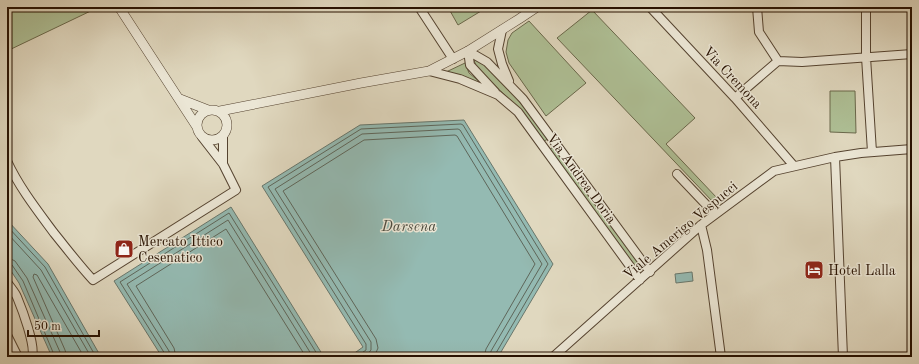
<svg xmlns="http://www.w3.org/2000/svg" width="919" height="364" font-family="'Old Standard TT',serif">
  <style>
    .green { fill: #aebf95; stroke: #6a684b }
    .water { fill: #94bab2; stroke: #68766b }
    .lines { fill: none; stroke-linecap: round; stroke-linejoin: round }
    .shore { stroke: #5e665a; stroke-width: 1 }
    .minor-casing { stroke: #554330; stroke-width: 10 }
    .tertiary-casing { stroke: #554330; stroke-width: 10 }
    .minor { stroke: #ebe6d5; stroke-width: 8 }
    .tertiary { stroke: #ebe6d5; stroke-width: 9 }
    .labels { text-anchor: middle; stroke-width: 3; stroke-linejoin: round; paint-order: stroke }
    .street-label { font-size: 14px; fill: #271101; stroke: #ebe6d5 }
    .poi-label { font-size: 14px; fill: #271101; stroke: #ebe6d5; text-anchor: start }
    .water-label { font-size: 15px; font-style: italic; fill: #4d4c3f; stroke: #ebe6d5 }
  </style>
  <rect width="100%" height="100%" fill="#e0d8bf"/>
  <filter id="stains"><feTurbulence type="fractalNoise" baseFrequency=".005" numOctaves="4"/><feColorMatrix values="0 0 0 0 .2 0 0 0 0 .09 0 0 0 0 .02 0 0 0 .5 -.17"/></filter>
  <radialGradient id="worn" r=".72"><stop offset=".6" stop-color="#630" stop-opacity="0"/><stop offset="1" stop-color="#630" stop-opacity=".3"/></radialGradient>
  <path class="green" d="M7 7H99L7 51Z
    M452 7H485L486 8 458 25 449 9Z
    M592 10 695 118 666 144 717 198 713 202 557 38Z
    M529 21 586 83 546 116 509 63 506 52 508 40 512 33Z
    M474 60C491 61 537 124 548 139L544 141 520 109 477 69Z
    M465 63 469 73 487 88 446 72Z
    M830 91H855L856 133 830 132Z
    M554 147 638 261V267L634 265 550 149Z"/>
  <path class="water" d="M464 120 553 264 498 357H349L363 347 262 186 360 125Z
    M231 207 324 357H162L114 281Z
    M7 220 48 264 101 357H52L19 283 7 265Z
    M692 272 693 281 676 283 675 274Z"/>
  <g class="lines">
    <path class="shore" d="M7 226 45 267 96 357
      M7 233 41 270 91 357
      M7 258 11 259 15 261 27 278 60 352 61 357
      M7 263 12 265 23 281 55 357
      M67 357 65 350 33 277 34 274 37 275 84 357
      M165 357V354L120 282 229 213 319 357
      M170 357 169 351 127 284 228 220 313 357
      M176 357 174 348 136 286 226 229 306 357
      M356 357 366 350V344L268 187 361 129 461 124 463 125 548 264 496 353 495 357
      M365 357 371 350V342L275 189 362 134 458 129 460 130 542 264 491 351 490 357
      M374 357 378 348 376 339 283 191 364 140 455 135 457 136 535 264 486 349 484 357"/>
    <defs>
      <path id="minor" d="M419 7 453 59
        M650 7 735 98 794 166
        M757 7 759 32 778 61
        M866 7V57L872 152
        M502 30 498 49 502 64 509 81
        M468 51 487 62 523 99 650 272
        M468 51 470 65 495 92
        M429 71 460 79 498 95 518 112 640 280
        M735 98 778 61 802 62 912 54
        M223 136V164
        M835 157 843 357
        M7 161C19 187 37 210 54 233 67 249 79 265 93 280L236 190 223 164 202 137
        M677 174 715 214
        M701 225 707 250 721 357
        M7 282C10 287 15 292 17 297 22 309 36 346 32 357
        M7 335 18 357
        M553 357 701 225 774 171 835 157 861 153 912 149"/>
      <path id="tertiary" d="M119 7 197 127
        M180 99 208 110
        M197 125a15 15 0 1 1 30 0a15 15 0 1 1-30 0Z
        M220 111 361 83 429 71 468 51 519 19 537 7"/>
    </defs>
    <use href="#minor" class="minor-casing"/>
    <use href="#tertiary" class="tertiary-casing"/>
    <use href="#minor" class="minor"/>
    <use href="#tertiary" class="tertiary"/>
  </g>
  <defs>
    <symbol id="shop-square" viewBox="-11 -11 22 22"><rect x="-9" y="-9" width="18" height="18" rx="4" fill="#8f2418" stroke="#ebe6d5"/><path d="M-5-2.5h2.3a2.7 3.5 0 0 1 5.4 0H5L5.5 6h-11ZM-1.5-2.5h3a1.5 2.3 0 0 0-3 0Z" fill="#fff"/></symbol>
    <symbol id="hotel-square" viewBox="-11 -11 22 22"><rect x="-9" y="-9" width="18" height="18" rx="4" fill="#8f2418" stroke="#ebe6d5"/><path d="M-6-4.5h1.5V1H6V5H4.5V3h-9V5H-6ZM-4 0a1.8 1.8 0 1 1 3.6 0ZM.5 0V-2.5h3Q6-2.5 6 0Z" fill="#fff"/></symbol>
  </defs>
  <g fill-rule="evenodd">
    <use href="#shop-square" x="113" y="238" width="22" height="22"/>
    <use href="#hotel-square" x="803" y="259" width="22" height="22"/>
  </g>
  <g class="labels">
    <g class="street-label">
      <text transform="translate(733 77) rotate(47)" y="5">Via Cremona</text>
      <text transform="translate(582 178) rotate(54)" y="5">Via Andrea Doria</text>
      <text transform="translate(680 230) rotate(-40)" y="5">Viale Amerigo Vespucci</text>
    </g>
    <g class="poi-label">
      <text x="138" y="246">Mercato Ittico<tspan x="138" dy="16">Cesenatico</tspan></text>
      <text x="828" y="275">Hotel Lalla</text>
    </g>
    <g class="water-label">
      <text x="409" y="231">Darsena</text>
    </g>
  </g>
  <rect width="919" height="364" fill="none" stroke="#e0d8bf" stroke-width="24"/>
  <rect x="8" y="8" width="903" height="348" fill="none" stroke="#271101" stroke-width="2"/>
  <rect x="12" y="12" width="895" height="340" fill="none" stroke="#271101"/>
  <path d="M28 330v6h71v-6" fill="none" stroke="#271101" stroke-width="2"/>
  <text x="34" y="330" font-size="12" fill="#271101" stroke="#ebe6d5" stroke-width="3" paint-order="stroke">50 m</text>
  <rect width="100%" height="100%" filter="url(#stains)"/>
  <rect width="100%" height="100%" fill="url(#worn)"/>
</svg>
